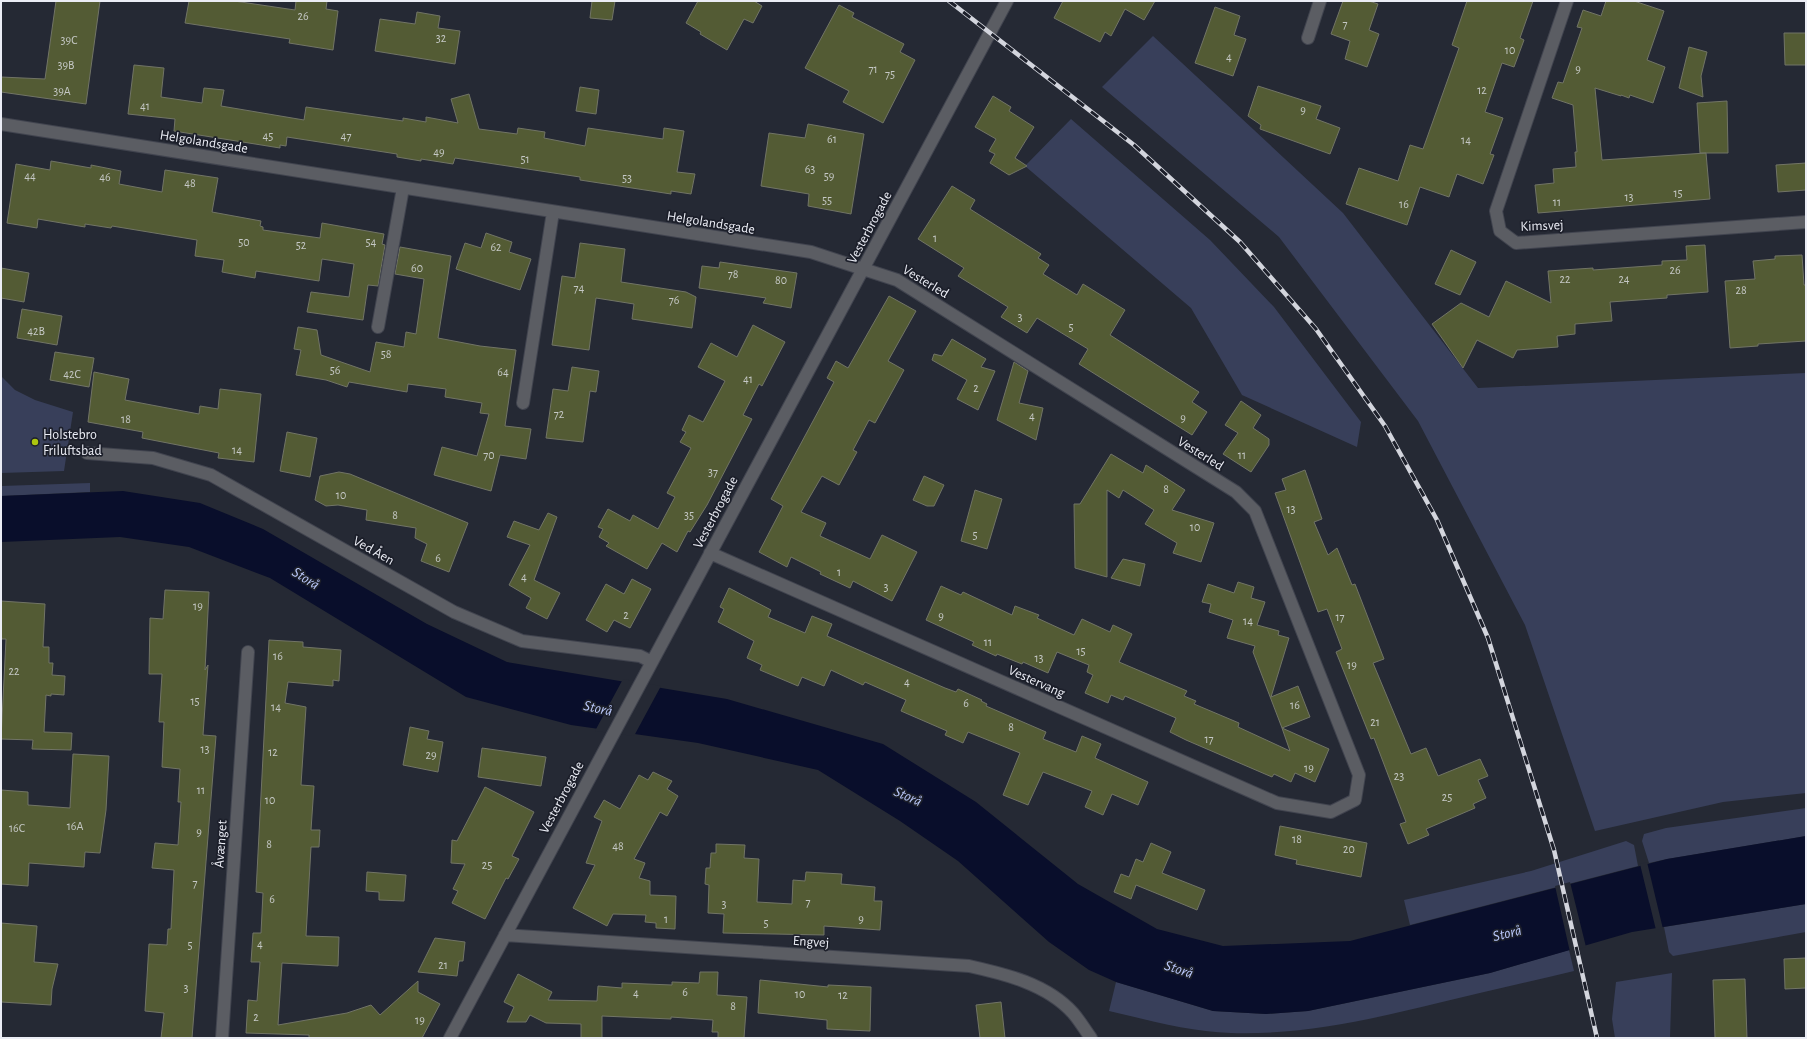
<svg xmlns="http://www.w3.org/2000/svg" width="1807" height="1039" font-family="'Alegreya Sans',sans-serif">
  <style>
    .green { fill: #383f5a }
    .water { fill: #090e2b }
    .pier { fill: #252934 }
    .building { fill: #535b34; stroke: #717466 }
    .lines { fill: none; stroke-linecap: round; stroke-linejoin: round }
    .minor-casing { stroke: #41444f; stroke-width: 14 }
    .minor { stroke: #5b5d63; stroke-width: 12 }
    .rail-casing { stroke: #d3d5dd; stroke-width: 4.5 }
    .rail { stroke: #1c1f2a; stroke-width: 3; stroke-dasharray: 9; stroke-linecap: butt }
    .poi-dot { fill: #adc60f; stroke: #1c1f2a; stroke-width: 1.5 }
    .labels { text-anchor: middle; stroke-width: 3.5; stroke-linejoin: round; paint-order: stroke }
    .number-label { font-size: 12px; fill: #c5c8c5 }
    .street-label { font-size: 14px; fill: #ebedf5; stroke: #1c1f2a }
    .poi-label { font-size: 14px; fill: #ebedf5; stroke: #1c1f2a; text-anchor: start }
    .water-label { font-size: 15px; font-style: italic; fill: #bbc9fb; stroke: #1c1f2a }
  </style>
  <rect width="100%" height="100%" fill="#252934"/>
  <path class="green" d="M1153 36 1343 213 1478 388 1806 373V793L1723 802 1595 831 1525 625 1418 421 1279 237 1102 87Z
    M1071 119 1210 240 1274 307 1361 422 1357 447 1242 395 1191 308 1025 166Z
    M1 376 15 390 35 400 73 412 64 471 1 473Z
    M90 483V492L1 496V486Z
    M1806 808V836L1667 859 1649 863 1642 841 1644 834 1666 828Z
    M1626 841 1634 845 1638 866 1410 925 1404 900 1531 871Z
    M1806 904V932L1673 956 1669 952 1664 927Z
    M1569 950 1574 971C1528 982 1483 992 1438 1003 1368 1020 1304 1035 1231 1033 1190 1032 1149 1020 1109 1011L1116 982 1213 1011 1266 1014 1308 1011 1490 973Z
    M1672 973 1670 1038H1615L1612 1019 1616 982Z"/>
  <path class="water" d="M123 491 200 503 263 529 427 624 507 662 727 699 883 744 976 802 1078 884 1157 929 1223 946 1350 941 1667 859 1806 836V904L1632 932 1490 973 1308 1011 1266 1014 1213 1011 1116 982 1089 970 1049 942 958 861 900 821 818 770 698 743 571 725 466 697 270 578 189 547 120 537 1 542V496Z"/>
  <path class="pier" d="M623 679 661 686 634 736 595 731Z
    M1647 862 1663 929 1656 930 1640 864Z
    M1570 882 1586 947 1570 952 1555 886Z"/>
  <path class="building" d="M56 1H100L86 104 1 92V77L45 79Z
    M189 1H234L295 10 296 1H327L326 9 338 11 333 50 289 43 290 39 185 23Z
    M592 1H615L612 20 590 18Z
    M698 1H754L762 6 753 23 744 19 727 50 700 34 701 32 686 23Z
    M1063 1H1155L1144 20 1125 9 1111 36 1105 32 1100 42 1054 18Z
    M1343 1H1369L1378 4 1369 30 1379 34 1367 67 1345 59 1350 41 1331 34Z
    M1467 1H1533L1520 38 1524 40 1514 67 1502 63 1485 112 1503 118 1490 154 1494 155 1483 184 1457 174 1449 197 1420 187 1407 225 1346 204 1359 168 1398 181 1410 145 1423 149 1459 48 1452 45Z
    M1606 1H1634L1664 11 1647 60 1665 67 1653 103 1630 95 1629 98 1621 95V96L1595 88 1602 160 1706 153 1710 199 1538 213 1535 185 1554 183 1553 169 1576 167 1575 152H1577L1573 105 1552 98 1558 82 1563 83 1582 28 1577 27 1583 10 1601 16Z
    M839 5 854 13 852 17 904 44 900 52 915 60 883 123 843 102 849 91 805 68Z
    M1215 7 1240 16 1234 35 1246 39 1233 76 1195 63Z
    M417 12 440 16 438 28 460 31 455 64 375 51 380 19 415 24Z
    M1784 33H1806V65H1785Z
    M1689 47 1707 52 1701 76 1703 97 1679 88Z
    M134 65 164 68 161 97 202 103 204 88 224 90 221 106 304 120 306 107 403 121V118L426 122V117L458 123 451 99 469 94 479 129 517 134 518 128 545 132 544 138 585 146 588 128 663 139 664 128 684 131 677 172 695 174 691 194 671 191V194L580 180V177L455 158 453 164 421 159V161L397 157V154L287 137 286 146 280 145V148L174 131 175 119 128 114Z
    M1258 86 1321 106 1316 119 1340 128 1330 154 1260 129 1261 125 1248 116Z
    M580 87 599 90 596 114 576 111Z
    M993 96 1011 107 1009 111 1034 127 1015 158 1027 166 1009 175 990 163 995 154 989 151 996 139 975 127Z
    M1727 101 1728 153H1700L1697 103Z
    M808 124 864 134 851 214 808 206 809 194 761 186 769 133 805 138Z
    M51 161 91 168V165L121 171 119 184 162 192 165 170 218 178 212 212 261 221 260 226 263 227V230L320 238 322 223 384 234 382 244 385 245 378 286 368 285 363 320 307 312 311 292 349 297 354 264 322 259 319 281 256 271 255 278 222 272 224 260 195 256 197 240 112 226 111 228 85 224V227L38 219 37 228 7 223 16 164 50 170Z
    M1806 163V190L1778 192 1776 165Z
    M952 186 975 200 970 209 1041 254 1038 258 1049 265 1043 274 1077 295 1083 284 1125 310 1110 335 1199 392 1192 402 1207 412 1192 435 1079 364 1088 349 1037 318 1027 333 1001 317 1008 307 958 276 964 268 918 239Z
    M486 233 512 242 509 252 531 259 520 290 456 269 465 243 481 248Z
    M580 243 625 249 621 282 686 292 696 297 692 328 632 319 634 304 596 298 589 350 552 345 562 276 575 278Z
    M1705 245 1708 292 1667 295V298L1610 302 1612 321 1575 324V334L1557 336 1558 347 1517 350 1513 358 1477 340 1463 368 1432 324 1461 303 1489 317 1506 281 1551 303 1548 271 1593 268V270L1662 265V261L1687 260 1686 246Z
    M400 247 451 256 438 338 480 346 516 350 505 426 531 429 526 459 500 455 491 491 434 475 442 447 477 456 489 414 480 413 482 403 445 397 446 389 408 384 407 392 349 382 347 387 326 380 296 375 301 350 294 349 298 327 317 330 321 355 370 372 376 342 404 347 406 332 416 334 424 279 395 274Z
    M1451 250 1476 262 1460 295 1435 284Z
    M1802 255 1804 285H1806V341L1758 344V346L1730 348 1725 281 1755 279 1753 261 1775 259V256Z
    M720 262 797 273 791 308 763 303 766 298 699 288 702 266 719 268Z
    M1 268 29 273 24 302 1 298Z
    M889 296 916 311 888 361 904 370 875 423 869 420 853 450 857 452 839 485 822 476 801 512 826 523 820 536 870 559 882 535 917 552 892 601 853 581 850 588 820 574 821 572 791 557 787 567 759 552 783 506 771 499 834 382 827 378 836 361 848 368Z
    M22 309 62 316 57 345 17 338Z
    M753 325 785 342 762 386 759 384 743 415 752 419 707 505 690 532 688 531 677 552 662 543 647 569 606 546 609 543 599 537 603 529 598 527 608 509 630 521 633 515 658 529 675 497 667 493 691 448 680 442 686 432 682 430 689 415 703 422 725 381 698 367 711 343 737 357Z
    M952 339 986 359 981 367 995 371 978 410 957 399 967 380 932 360 934 354 942 356Z
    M55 352 94 358 89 387 50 380Z
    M1014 362 1028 371 1019 403 1043 408 1036 440 997 420Z
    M572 367 599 371 596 392 590 391 583 442 546 438 553 389 568 391Z
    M94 372 129 379 125 400 199 414 200 406 218 409 220 389 261 394 254 462 218 458 219 453 142 438 143 432 88 422Z
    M1241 401 1261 415 1253 428 1269 439V445L1251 472 1223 454 1238 433 1225 425Z
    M287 432 317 438 310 477 280 471Z
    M1111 454 1143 473 1146 465 1185 490 1172 510 1214 523 1201 562 1173 553 1177 543 1145 524 1154 510 1123 490 1119 498 1107 490V577L1075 568 1074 504H1080Z
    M1305 470 1322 519 1314 522 1328 555 1337 548 1352 585 1355 584 1384 659 1373 663 1411 754 1426 748 1438 776 1480 759 1488 776 1478 780 1486 798 1473 804 1475 808 1426 829 1429 835 1408 844 1400 824 1406 822 1374 738 1371 739 1336 652 1342 649 1327 609 1318 612 1275 493 1286 490 1282 479Z
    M339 472 350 474 468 523 449 572 421 561 427 544 415 538 416 528 366 520 367 510 338 505 326 506 315 500 320 476Z
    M924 476 944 485 934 506H927L913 500Z
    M975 490 1002 499 987 549 961 541Z
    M548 513 557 517 534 580 560 593 547 619 526 608 531 598 509 585 530 545 507 537 514 521 539 530Z
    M1123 559 1145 564 1140 586 1111 578Z
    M632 579 651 589 630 628 614 620 607 632 586 620 606 584 624 594Z
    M1238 582 1254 587 1251 598 1265 602 1257 625 1279 631 1278 635 1289 638 1271 697 1298 686 1310 717 1282 728 1253 652 1255 646 1227 638 1233 620 1209 612 1211 604 1202 602 1208 584 1234 593Z
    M941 586 961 595 963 592 1012 615 1015 606 1039 615 1037 618 1074 635 1082 619 1110 632 1113 625 1132 634 1119 662 1187 691 1184 696 1196 701 1194 704 1239 723 1238 727 1290 751 1282 728 1329 749 1315 782 1295 773 1291 782 1274 774 1272 777 1186 740 1170 732 1176 718 1125 696 1123 700 1111 695 1108 703 1085 693 1093 675 1087 672 1089 665 1057 652 1048 673 1023 662 1022 664 997 654 996 656 972 645 974 642 926 620Z
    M729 588 771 610 768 617 805 633 812 616 832 624 827 636 945 688 956 692 958 689 982 700 981 701 987 704 986 706 1046 732 1043 739 1076 752 1082 736 1101 744 1095 758 1148 782 1138 805 1112 794 1103 815 1085 807 1092 791 1043 772 1028 805 1003 795 1020 753 968 732 963 743 945 735 947 731 901 711 906 700 865 682 863 685 831 670 824 686 802 677 798 686 760 670 762 665 747 658 754 641 718 622 724 609 720 607Z
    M165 590 209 592 205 670 208 665 203 735 216 736 192 1038H161L164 1013 145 1011 149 944 167 945 168 929H171L174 870 152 868 155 843 178 845 181 802H178L180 769 162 767 164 722H159L162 674H149L150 618 163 619Z
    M1 601 45 604 43 647H49V663H53L52 675 65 676 64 695 51 694V696L46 695 44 732 72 733 71 750 32 749 33 740 1 739 6 639H2L1 635Z
    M269 640 303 642V647L341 650 339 681 333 680V686L288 682 285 703 306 707 301 785 314 786 311 830H320L319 847H311L306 936 339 937 338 966 282 963 278 1025 347 1013 371 1005 380 1015 418 981V992L440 1004 422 1038H309V1035L246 1033 248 1000 257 1001 260 962H251L253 933H261L263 893 256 892Z
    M410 727 429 731 427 739 443 742 438 772 403 765Z
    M482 748 546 757 541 786 478 777Z
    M73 754 109 756 106 810 100 853 85 852 84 867 29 863 28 886 1 884V790L28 792V805L70 808Z
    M653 772 672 781 667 789 678 796 667 816 660 812 634 859 645 863 639 878 650 881V895L676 896 675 929 656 928V923L645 922 646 915 613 914 607 926 573 908 595 865 586 863 602 821 594 817 604 800 620 809 639 775 648 780Z
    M485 787 534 812 512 856 519 859 508 879 506 878 485 919 452 903 458 891 453 889 465 864 451 863 452 840 457 841Z
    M1280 826 1367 843 1361 877 1296 864 1297 860 1275 855Z
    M1151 843 1171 852 1162 873 1205 890 1197 910 1136 885 1131 899 1114 892 1121 874 1129 877 1136 859 1143 862Z
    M716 844 745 845 744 858 759 859 757 902 792 904 793 880 805 881 806 872 842 874 841 884 875 887 874 901H882L880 930 824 926V935L723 933 724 914 708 913 709 885 705 884 706 868H710L711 853H716Z
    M367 872 406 875 404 901 379 900V892L366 891Z
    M1 923 37 926 34 962 58 964 52 989 51 1005 1 1002Z
    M435 938 465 942 463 961H459L457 976 418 972Z
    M1806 958V988L1785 989 1784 959Z
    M700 972H718L717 995 747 997 744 1038H718V1032H712L713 1020 671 1017V1019L602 1016V1038H581V1024L546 1023 530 1015 526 1022H507L514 1007 504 1002 518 974 552 992 548 1000 597 1001 598 986 622 988V983L672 985V982L699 983Z
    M1745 979 1747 1038H1715L1713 980Z
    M760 980 828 987V985L871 987 870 1031 827 1029V1020L758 1013Z
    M1001 1002 1005 1038H980L976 1005Z"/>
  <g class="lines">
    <defs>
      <path id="minor" d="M1567 1 1496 211 1500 231 1516 243 1806 222
        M1308 38 1320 1
        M1 124 811 252 897 280 1236 492 1255 511 1359 775 1355 800 1331 812 1277 803 710 553
        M378 327 403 188
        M523 403 553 212
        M87 453 153 458 211 475 454 612 522 641 640 656 652 662
        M505 935 969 966C1005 974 1047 984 1073 1013 1080 1021 1085 1030 1091 1038
        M222 1038 248 652
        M450 1038 1007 1"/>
    </defs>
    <use href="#minor" class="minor-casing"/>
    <use href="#minor" class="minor"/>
    <defs>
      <path id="rail" d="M949 1 1134 145 1240 242 1316 329 1385 426 1437 520 1488 638 1554 850 1597 1038"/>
    </defs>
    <use href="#rail" class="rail-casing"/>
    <use href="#rail" class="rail"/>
  </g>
  <circle class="poi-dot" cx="35" cy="442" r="4"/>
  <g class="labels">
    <g class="number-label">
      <text x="303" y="20">26</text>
      <text x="1345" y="28">7</text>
      <text x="441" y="42">32</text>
      <text x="69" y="44">39C</text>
      <text x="1510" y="54">10</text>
      <text x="1229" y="61">4</text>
      <text x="66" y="69">39B</text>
      <text x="873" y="73">71</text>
      <text x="1578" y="73">9</text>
      <text x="890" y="78">75</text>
      <text x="1482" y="94">12</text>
      <text x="62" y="95">39A</text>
      <text x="145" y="110">41</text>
      <text x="1303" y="114">9</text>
      <text x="268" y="140">45</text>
      <text x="346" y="140">47</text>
      <text x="832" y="143">61</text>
      <text x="1466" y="144">14</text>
      <text x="439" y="156">49</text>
      <text x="525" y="163">51</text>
      <text x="810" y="173">63</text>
      <text x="30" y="180">44</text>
      <text x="829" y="180">59</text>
      <text x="105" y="181">46</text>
      <text x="627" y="182">53</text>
      <text x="190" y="187">48</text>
      <text x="1678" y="197">15</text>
      <text x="1629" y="201">13</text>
      <text x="827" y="204">55</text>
      <text x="1557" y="206">11</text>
      <text x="1404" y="208">16</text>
      <text x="935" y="242">1</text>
      <text x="244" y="246">50</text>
      <text x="371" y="246">54</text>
      <text x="301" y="249">52</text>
      <text x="496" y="251">62</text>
      <text x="417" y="272">60</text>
      <text x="1675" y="274">26</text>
      <text x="733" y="278">78</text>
      <text x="1565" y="283">22</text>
      <text x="1624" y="283">24</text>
      <text x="781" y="284">80</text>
      <text x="579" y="292">74</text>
      <text x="1741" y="294">28</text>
      <text x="674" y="304">76</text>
      <text x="1020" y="321">3</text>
      <text x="1071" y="331">5</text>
      <text x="36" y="335">42B</text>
      <text x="386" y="358">58</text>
      <text x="335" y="374">56</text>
      <text x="503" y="376">64</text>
      <text x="72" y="378">42C</text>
      <text x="748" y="383">41</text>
      <text x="976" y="392">2</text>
      <text x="559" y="418">72</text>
      <text x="1032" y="420">4</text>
      <text x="1183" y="422">9</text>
      <text x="126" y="423">18</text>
      <text x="237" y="454">14</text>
      <text x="489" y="459">70</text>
      <text x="1242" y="459">11</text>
      <text x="713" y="476">37</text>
      <text x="1166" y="493">8</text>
      <text x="341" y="499">10</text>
      <text x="1291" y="513">13</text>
      <text x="395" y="519">8</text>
      <text x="689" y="519">35</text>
      <text x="1195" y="531">10</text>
      <text x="975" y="539">5</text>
      <text x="438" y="562">6</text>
      <text x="839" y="576">1</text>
      <text x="524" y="581">4</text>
      <text x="886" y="591">3</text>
      <text x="198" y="610">19</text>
      <text x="626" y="619">2</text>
      <text x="941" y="620">9</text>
      <text x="1340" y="621">17</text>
      <text x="1248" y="625">14</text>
      <text x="988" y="646">11</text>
      <text x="1081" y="655">15</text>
      <text x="278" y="660">16</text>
      <text x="1039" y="662">13</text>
      <text x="1352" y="669">19</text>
      <text x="14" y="675">22</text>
      <text x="907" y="686">4</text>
      <text x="195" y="705">15</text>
      <text x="966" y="707">6</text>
      <text x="1295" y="709">16</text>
      <text x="276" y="711">14</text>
      <text x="1375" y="726">21</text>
      <text x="1011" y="731">8</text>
      <text x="1209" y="743">17</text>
      <text x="205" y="753">13</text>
      <text x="273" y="756">12</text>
      <text x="431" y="759">29</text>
      <text x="1309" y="772">19</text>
      <text x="1399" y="780">23</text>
      <text x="201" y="794">11</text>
      <text x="1447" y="801">25</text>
      <text x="270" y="804">10</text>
      <text x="75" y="830">16A</text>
      <text x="17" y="832">16C</text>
      <text x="199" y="836">9</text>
      <text x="1297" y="843">18</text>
      <text x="269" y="848">8</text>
      <text x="618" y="850">48</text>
      <text x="1349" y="853">20</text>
      <text x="487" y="869">25</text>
      <text x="195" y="887">7</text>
      <text x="272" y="903">6</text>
      <text x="808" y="906">7</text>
      <text x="724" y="908">3</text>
      <text x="666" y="923">1</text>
      <text x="861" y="923">9</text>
      <text x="766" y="927">5</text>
      <text x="260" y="948">4</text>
      <text x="190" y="949">5</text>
      <text x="443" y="969">21</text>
      <text x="186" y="992">3</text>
      <text x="685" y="996">6</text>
      <text x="636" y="997">4</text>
      <text x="800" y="998">10</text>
      <text x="843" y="999">12</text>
      <text x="733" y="1010">8</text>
      <text x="256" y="1021">2</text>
      <text x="420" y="1024">19</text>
    </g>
    <g class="street-label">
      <text transform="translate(204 141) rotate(9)" y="5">Helgolandsgade</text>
      <text transform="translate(711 222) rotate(9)" y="5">Helgolandsgade</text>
      <text transform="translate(1542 225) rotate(-2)" y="5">Kimsvej</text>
      <text transform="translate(869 227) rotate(-62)" y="5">Vesterbrogade</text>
      <text transform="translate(926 281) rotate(31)" y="5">Vesterled</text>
      <text transform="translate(1201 453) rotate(32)" y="5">Vesterled</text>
      <text transform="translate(715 512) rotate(-62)" y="5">Vesterbrogade</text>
      <text transform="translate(374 550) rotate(29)" y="5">Ved Åen</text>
      <text transform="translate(1037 681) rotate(24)" y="5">Vestervang</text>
      <text transform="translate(561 797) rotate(-62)" y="5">Vesterbrogade</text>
      <text transform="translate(220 844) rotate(-86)" y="5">Åvænget</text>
      <text transform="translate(811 941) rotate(4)" y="5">Engvej</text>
    </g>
    <g class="poi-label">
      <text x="43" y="439">Holstebro<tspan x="43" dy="16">Friluftsbad</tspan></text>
    </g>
    <g class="water-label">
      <text transform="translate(306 578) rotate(32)" y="5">Storå</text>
      <text transform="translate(598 708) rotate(12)" y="5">Storå</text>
      <text transform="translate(908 796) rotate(24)" y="5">Storå</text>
      <text transform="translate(1507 933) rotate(-14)" y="5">Storå</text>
      <text transform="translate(1179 969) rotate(18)" y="5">Storå</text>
    </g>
  </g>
  <rect width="1807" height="1039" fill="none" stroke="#ebedf5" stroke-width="4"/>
</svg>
